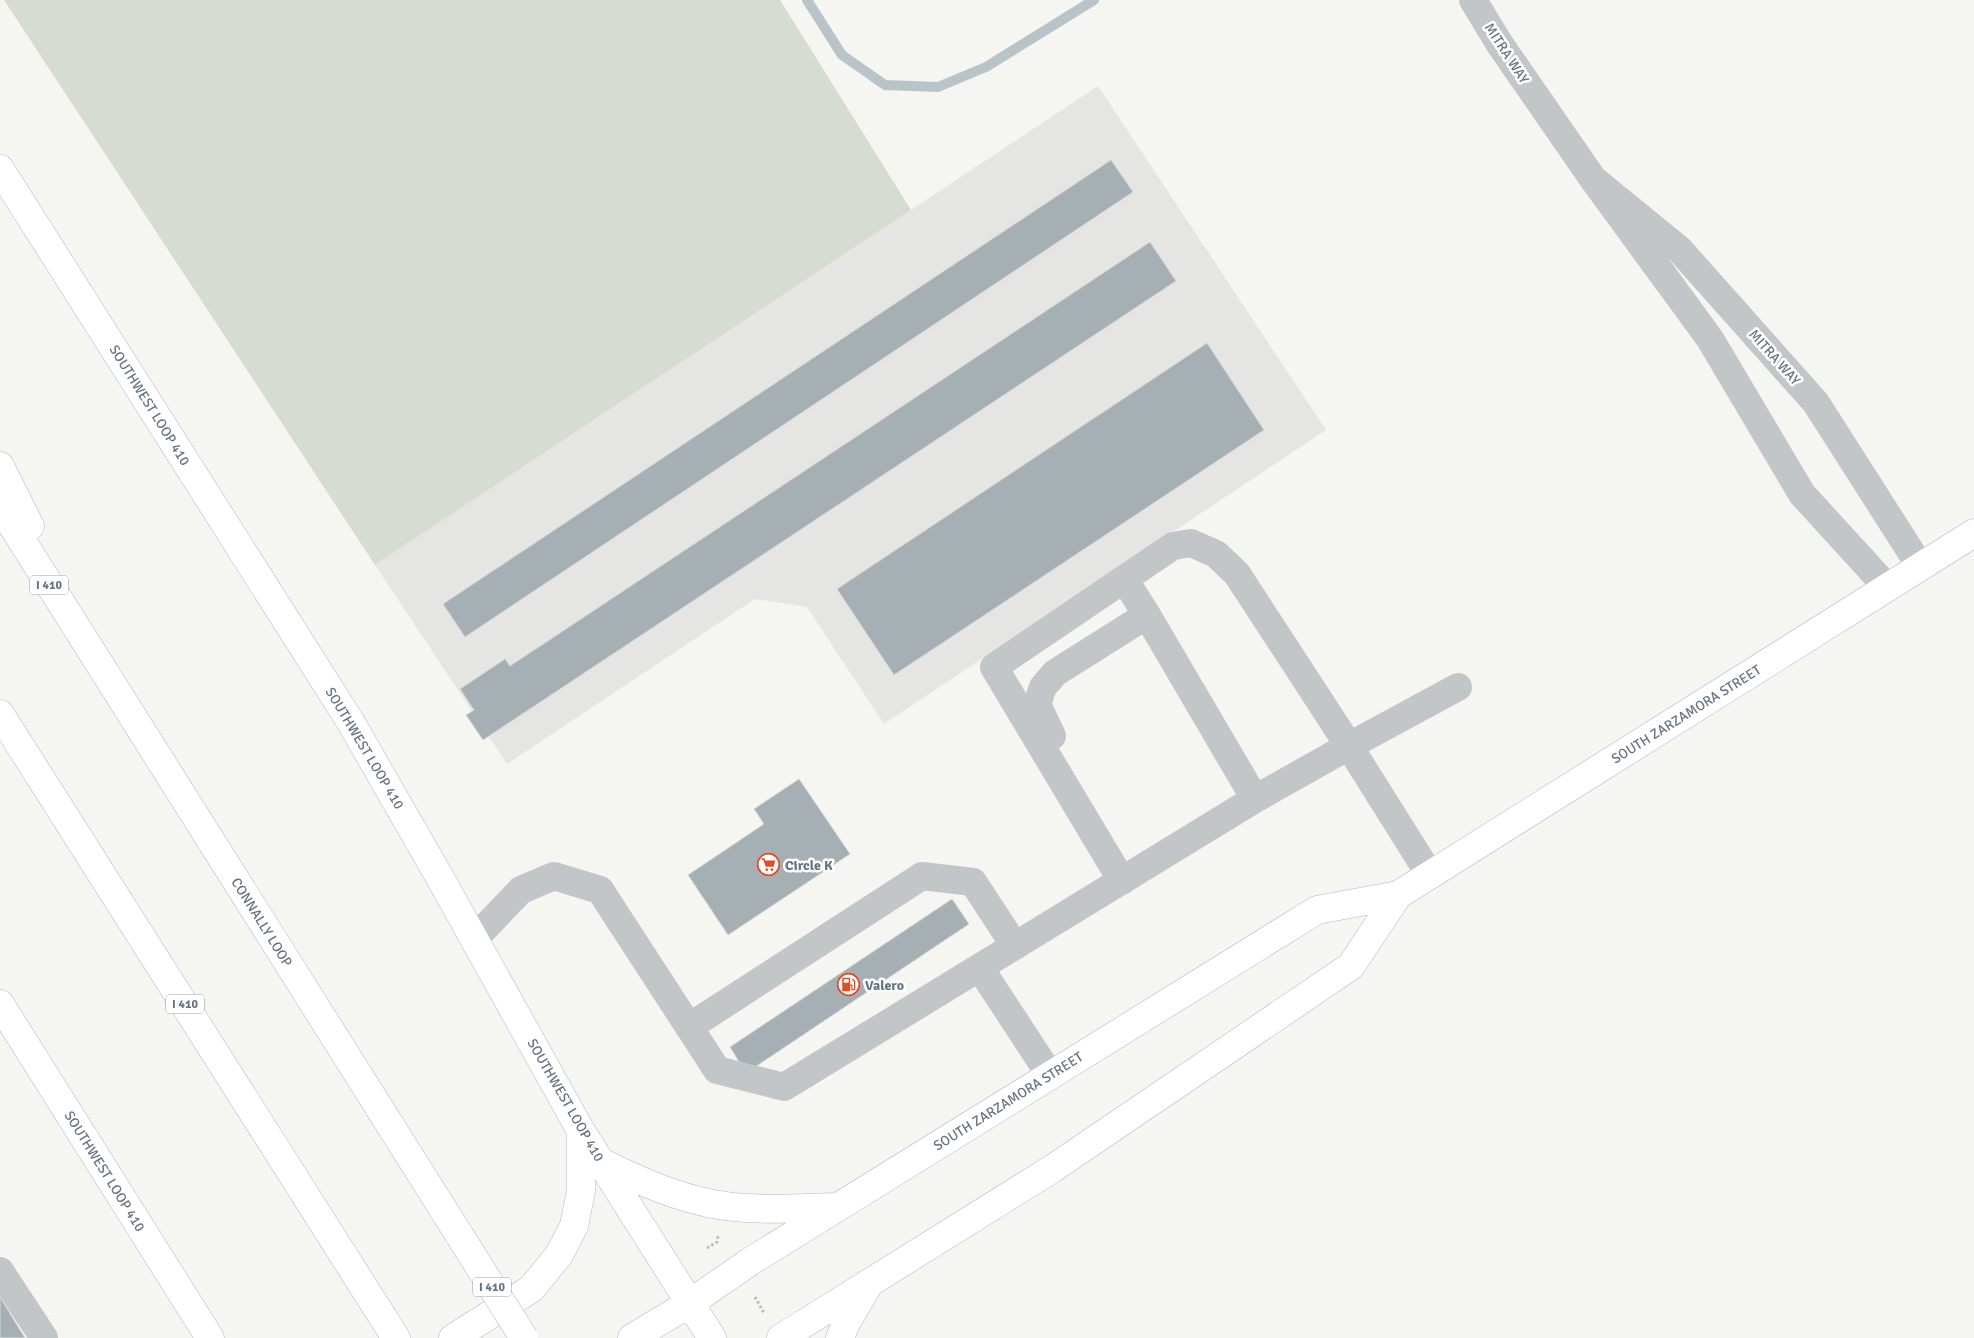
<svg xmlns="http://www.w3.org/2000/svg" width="1974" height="1338" font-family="Signika,sans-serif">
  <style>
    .built { fill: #e5e6e4 }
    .green { fill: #d6dcd2 }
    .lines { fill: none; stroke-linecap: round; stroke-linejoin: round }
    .stream { stroke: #b9c4c8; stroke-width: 10 }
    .building { fill: #a6afb4; stroke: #d6d6d4 }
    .major-casing { stroke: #b5b9bd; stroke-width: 29 }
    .highway-casing { stroke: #b5b8bb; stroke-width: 29 }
    .path { stroke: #bcbec0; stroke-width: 3; stroke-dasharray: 2.5 2.5; stroke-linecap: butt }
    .minor { stroke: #c2c6c9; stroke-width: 28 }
    .major { stroke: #fff; stroke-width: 28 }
    .highway { stroke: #fff; stroke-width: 28 }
    .highway-bridge-casing { stroke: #b5b8bb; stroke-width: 29; stroke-linecap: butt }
    .highway-bridge { stroke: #fff; stroke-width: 28 }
    .labels { text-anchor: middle; stroke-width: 5; stroke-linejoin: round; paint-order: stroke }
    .shield { fill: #fff; stroke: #929ea8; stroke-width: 1 }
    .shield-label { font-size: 12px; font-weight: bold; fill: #647582 }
    .street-label { font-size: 14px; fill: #647582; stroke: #fff }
    .poi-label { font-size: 14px; font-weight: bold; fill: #647582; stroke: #fff; text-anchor: start }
  </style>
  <rect width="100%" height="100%" fill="#f5f5f1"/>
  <path class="built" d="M1098 86 1326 430 884 724 807 607 755 599 507 764 375 565Z"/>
  <path class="green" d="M4 0H780L911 210 375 565Z"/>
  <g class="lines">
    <path class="stream" d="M807 0 842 55 885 85 938 87 986 67 1094 0"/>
  </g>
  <path class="building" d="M1111 160 1133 192 465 637 443 604Z
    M1150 242 1176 281 483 740 466 715 474 710 460 689 505 659 510 666Z
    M1207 343 1264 430 894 675 837 589Z
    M799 779 850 854 728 935 688 875 764 824 754 809Z
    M952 899 969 924 746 1073 730 1047Z
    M0 1297 25 1338H0Z"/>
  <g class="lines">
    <defs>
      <path id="major" d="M0 169 350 721 439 876 581 1131 712 1338
        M0 1004 210 1338
        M601 1162C636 1179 670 1195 708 1203 750 1212 794 1208 837 1207
        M453 1338 531 1289 559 1255 574 1226 581 1191V1131
        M632 1338 690 1303 751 1261 1317 910 1398 895 1974 533
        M781 1338 1052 1169 1351 966 1398 895
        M840 1338 845 1325 869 1284"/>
      <path id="highway" d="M0 466 30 526
        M0 506 460 1236
        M0 714 396 1338"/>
    </defs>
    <use href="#major" class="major-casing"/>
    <use href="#highway" class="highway-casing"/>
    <path class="path" d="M707 1248 717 1242 718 1236
      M755 1297 764 1313"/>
    <path class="minor" d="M1473 0 1499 43 1593 179
      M1124 579 1147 615 1255 799
      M1887 587 1802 494 1710 339 1593 179 1679 249 1816 403 1920 566
      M1052 736 1037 704 1043 687 1055 673 1147 615
      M1122 881 994 667 1173 546 1191 543 1216 554 1237 574 1349 746 1458 687
      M475 938 521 890 554 876 600 890 717 1070 784 1087 1255 799 1349 746 1430 875
      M980 968 1050 1075
      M689 1027 922 876 973 882 1015 946
      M0 1271 44 1338"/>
    <use href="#major" class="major"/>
    <use href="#highway" class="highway"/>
    <defs>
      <path id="highway-bridge" d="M460 1236 524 1338"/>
    </defs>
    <use href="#highway-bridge" class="highway-bridge-casing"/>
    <use href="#highway-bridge" class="highway-bridge"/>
  </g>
  <defs>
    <symbol id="supermarket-ring" viewBox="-11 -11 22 22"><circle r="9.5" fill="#fff" stroke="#e04e26" stroke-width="1.5"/><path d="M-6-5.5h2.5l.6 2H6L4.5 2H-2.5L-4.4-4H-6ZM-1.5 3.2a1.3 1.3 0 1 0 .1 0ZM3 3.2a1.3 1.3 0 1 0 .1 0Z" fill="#e04e26"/></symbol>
    <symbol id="fuel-ring" viewBox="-11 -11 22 22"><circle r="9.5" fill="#fff" stroke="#e04e26" stroke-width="1.5"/><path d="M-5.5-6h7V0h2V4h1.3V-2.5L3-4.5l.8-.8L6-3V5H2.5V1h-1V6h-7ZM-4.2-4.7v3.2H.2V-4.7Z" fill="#e04e26"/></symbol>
  </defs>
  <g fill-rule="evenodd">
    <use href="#supermarket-ring" x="756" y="852" width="25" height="25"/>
    <use href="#fuel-ring" x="836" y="972" width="25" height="25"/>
  </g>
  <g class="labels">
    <g class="shield">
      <rect x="30" y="575.5" width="38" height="19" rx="4"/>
      <rect x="166" y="994.5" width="38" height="19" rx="4"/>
      <rect x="473" y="1277.5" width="38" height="19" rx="4"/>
    </g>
    <g class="shield-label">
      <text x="49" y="589">I 410</text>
      <text x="185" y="1008">I 410</text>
      <text x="492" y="1291">I 410</text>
    </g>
    <g class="street-label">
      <text transform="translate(1507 53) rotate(57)" y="5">MITRA WAY</text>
      <text transform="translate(1775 357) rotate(48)" y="5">MITRA WAY</text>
      <text transform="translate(150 405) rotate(58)" y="5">SOUTHWEST LOOP 410</text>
      <text transform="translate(1686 714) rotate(-32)" y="5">SOUTH ZARZAMORA STREET</text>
      <text transform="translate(365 748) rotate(59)" y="5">SOUTHWEST LOOP 410</text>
      <text transform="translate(262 922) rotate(58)" y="5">CONNALLY LOOP</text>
      <text transform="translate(566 1100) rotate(60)" y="5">SOUTHWEST LOOP 410</text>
      <text transform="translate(1008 1101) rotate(-32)" y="5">SOUTH ZARZAMORA STREET</text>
      <text transform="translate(105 1171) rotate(58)" y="5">SOUTHWEST LOOP 410</text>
    </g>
    <g class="poi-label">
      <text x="785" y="870">Circle K</text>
      <text x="865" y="990">Valero</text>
    </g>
  </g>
</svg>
